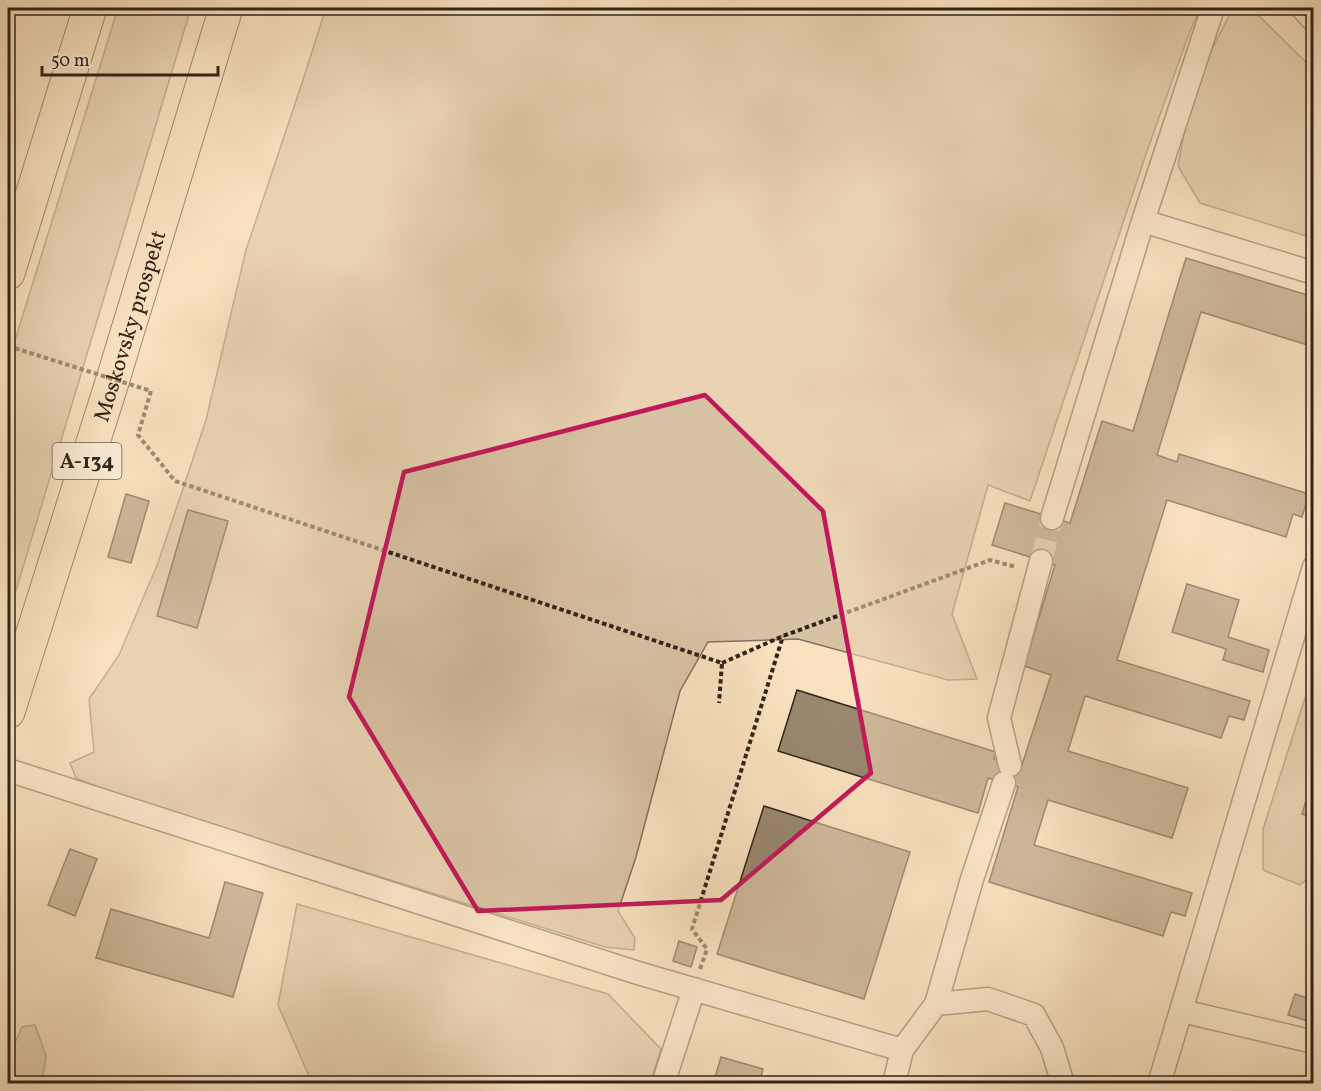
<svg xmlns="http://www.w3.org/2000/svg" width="1321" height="1091" font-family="Vollkorn,serif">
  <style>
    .green { fill: #d8c2a4; stroke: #84735f; stroke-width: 1.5 }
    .building { fill: #998770; stroke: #30241a; stroke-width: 1.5 }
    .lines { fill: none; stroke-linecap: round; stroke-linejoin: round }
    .minor-tunnel { stroke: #d2bc9f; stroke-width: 22; stroke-dasharray: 22 11; stroke-linecap: butt }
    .minor-casing { stroke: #625444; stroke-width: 25 }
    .highway-casing { stroke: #30241a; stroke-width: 35 }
    .path { stroke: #30241a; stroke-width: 4; stroke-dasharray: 4.5 3; stroke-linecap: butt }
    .minor { stroke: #fcecd6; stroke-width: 22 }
    .highway { stroke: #fae2c0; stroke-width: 33 }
    .path-bridge { stroke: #30241a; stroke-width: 4; stroke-dasharray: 4.5 3; stroke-linecap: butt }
    .marked { fill: none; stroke: #c2185b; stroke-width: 4.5; stroke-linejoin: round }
    .labels { text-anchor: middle; stroke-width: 4.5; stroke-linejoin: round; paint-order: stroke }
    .shield { fill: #fcecd6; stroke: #6d6052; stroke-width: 1.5 }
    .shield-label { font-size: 21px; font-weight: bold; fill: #30241a }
    .street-label { font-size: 22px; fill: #30241a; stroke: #fcecd6 }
  </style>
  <rect width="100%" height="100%" fill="#fae2c0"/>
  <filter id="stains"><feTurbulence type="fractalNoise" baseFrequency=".00333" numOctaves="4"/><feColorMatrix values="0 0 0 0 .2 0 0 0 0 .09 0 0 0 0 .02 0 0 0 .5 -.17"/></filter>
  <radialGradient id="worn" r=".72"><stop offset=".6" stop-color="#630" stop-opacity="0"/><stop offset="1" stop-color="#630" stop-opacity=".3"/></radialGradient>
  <path class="green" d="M118 8H191L8 617V363Z
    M326 8H1200L1187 39 1146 154 1030 501 988 485 952 614 977 679 948 680 798 639 708 642 680 691 636 857 618 911 635 938 634 950 605 947 119 795 76 778 70 763 94 752 89 699 119 655 158 563 206 420 246 250 302 83Z
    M1233 8H1251L1313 69V238L1200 203 1178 166 1192 89Z
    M1313 673V875L1300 885 1263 870V829Z
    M297 904 608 994 661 1049 650 1083H312L278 1005Z
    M35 1025 46 1056 42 1083H8V1059L22 1027Z"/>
  <path class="building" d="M1186 258 1314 297V347L1201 312 1157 455 1177 462 1179 454 1309 494 1302 517 1293 514 1286 537 1167 500 1117 660 1250 701 1244 720 1229 716 1221 738 1085 696 1068 751 1188 788 1172 838 1048 800 1034 845 1192 893 1185 916 1171 912 1163 936 989 882 1018 787 988 778 978 813 778 751 797 690 996 752 994 759 1021 768 1051 675 1024 666 1055 565 992 545 1005 503 1070 523 1102 421 1133 431Z
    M126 494 149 501 131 563 108 557Z
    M188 510 228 521 197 628 157 616Z
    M1187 584 1239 600 1228 637 1269 650 1263 672 1223 660 1226 649 1172 632Z
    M1309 791 1314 792V818L1302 814Z
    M764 806 910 852 864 999 717 954Z
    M70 849 97 859 75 916 48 905Z
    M225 882 263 893 233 997 96 958 111 909 209 938Z
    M679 941 697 947 691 967 673 961Z
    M1295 994 1314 1000V1023L1288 1015Z
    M721 1057 763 1069 759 1084H713Z"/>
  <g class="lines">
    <path class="minor-tunnel" d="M1041 561 1052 518"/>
    <defs>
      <path id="minor" d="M1302 8 1314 21
        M1143 221 1314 273
        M1052 518 1143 221 1213 8
        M1010 765 999 718 1041 561
        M8 770 638 973 902 1050 894 1084
        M936 1004 988 999 1034 1015 1052 1048 1063 1084
        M1182 1011 1314 1042
        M902 1050 936 1004 972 879 1004 783
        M663 1084 694 989
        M1159 1084 1314 567"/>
      <g id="highway">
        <path d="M8 273 90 8"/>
        <path id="s1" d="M8 712 113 379 226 8"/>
      </g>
    </defs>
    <use href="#minor" class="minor-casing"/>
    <use href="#highway" class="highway-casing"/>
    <path class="path" d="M151 391 138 435 175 481 722 663 719 703
      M722 663 783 636 990 560 1016 567
      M700 969 707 949 692 929 783 636"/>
    <use href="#minor" class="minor"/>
    <use href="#highway" class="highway"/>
    <path class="path-bridge" d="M8 346 151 391"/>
  </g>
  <path d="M0 0H1321V1091H0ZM705 395 823 511 871 773 721 900 478 911 349 697 404 472Z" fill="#fae2c0" fill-opacity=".55" fill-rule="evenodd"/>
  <path class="marked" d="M705 395 823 511 871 773 721 900 478 911 349 697 404 472Z"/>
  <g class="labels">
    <rect class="shield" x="52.5" y="443" width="69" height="36" rx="4.5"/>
    <g class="shield-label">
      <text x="87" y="468">А-134</text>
    </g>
    <g class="street-label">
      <text dy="8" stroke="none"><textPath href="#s1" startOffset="405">Moskovsky prospekt</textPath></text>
    </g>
  </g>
  <rect width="1321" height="1091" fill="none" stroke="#fae2c0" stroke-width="30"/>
  <rect x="9" y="9" width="1303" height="1073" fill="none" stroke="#30241a" stroke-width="3"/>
  <rect x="15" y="15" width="1291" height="1061" fill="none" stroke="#30241a" stroke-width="1.5"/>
  <path d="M42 66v9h176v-9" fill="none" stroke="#30241a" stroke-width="3"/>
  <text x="51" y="66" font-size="18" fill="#30241a" stroke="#fcecd6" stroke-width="4.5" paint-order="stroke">50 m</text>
  <rect width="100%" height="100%" filter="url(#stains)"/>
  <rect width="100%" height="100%" fill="url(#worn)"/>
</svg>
